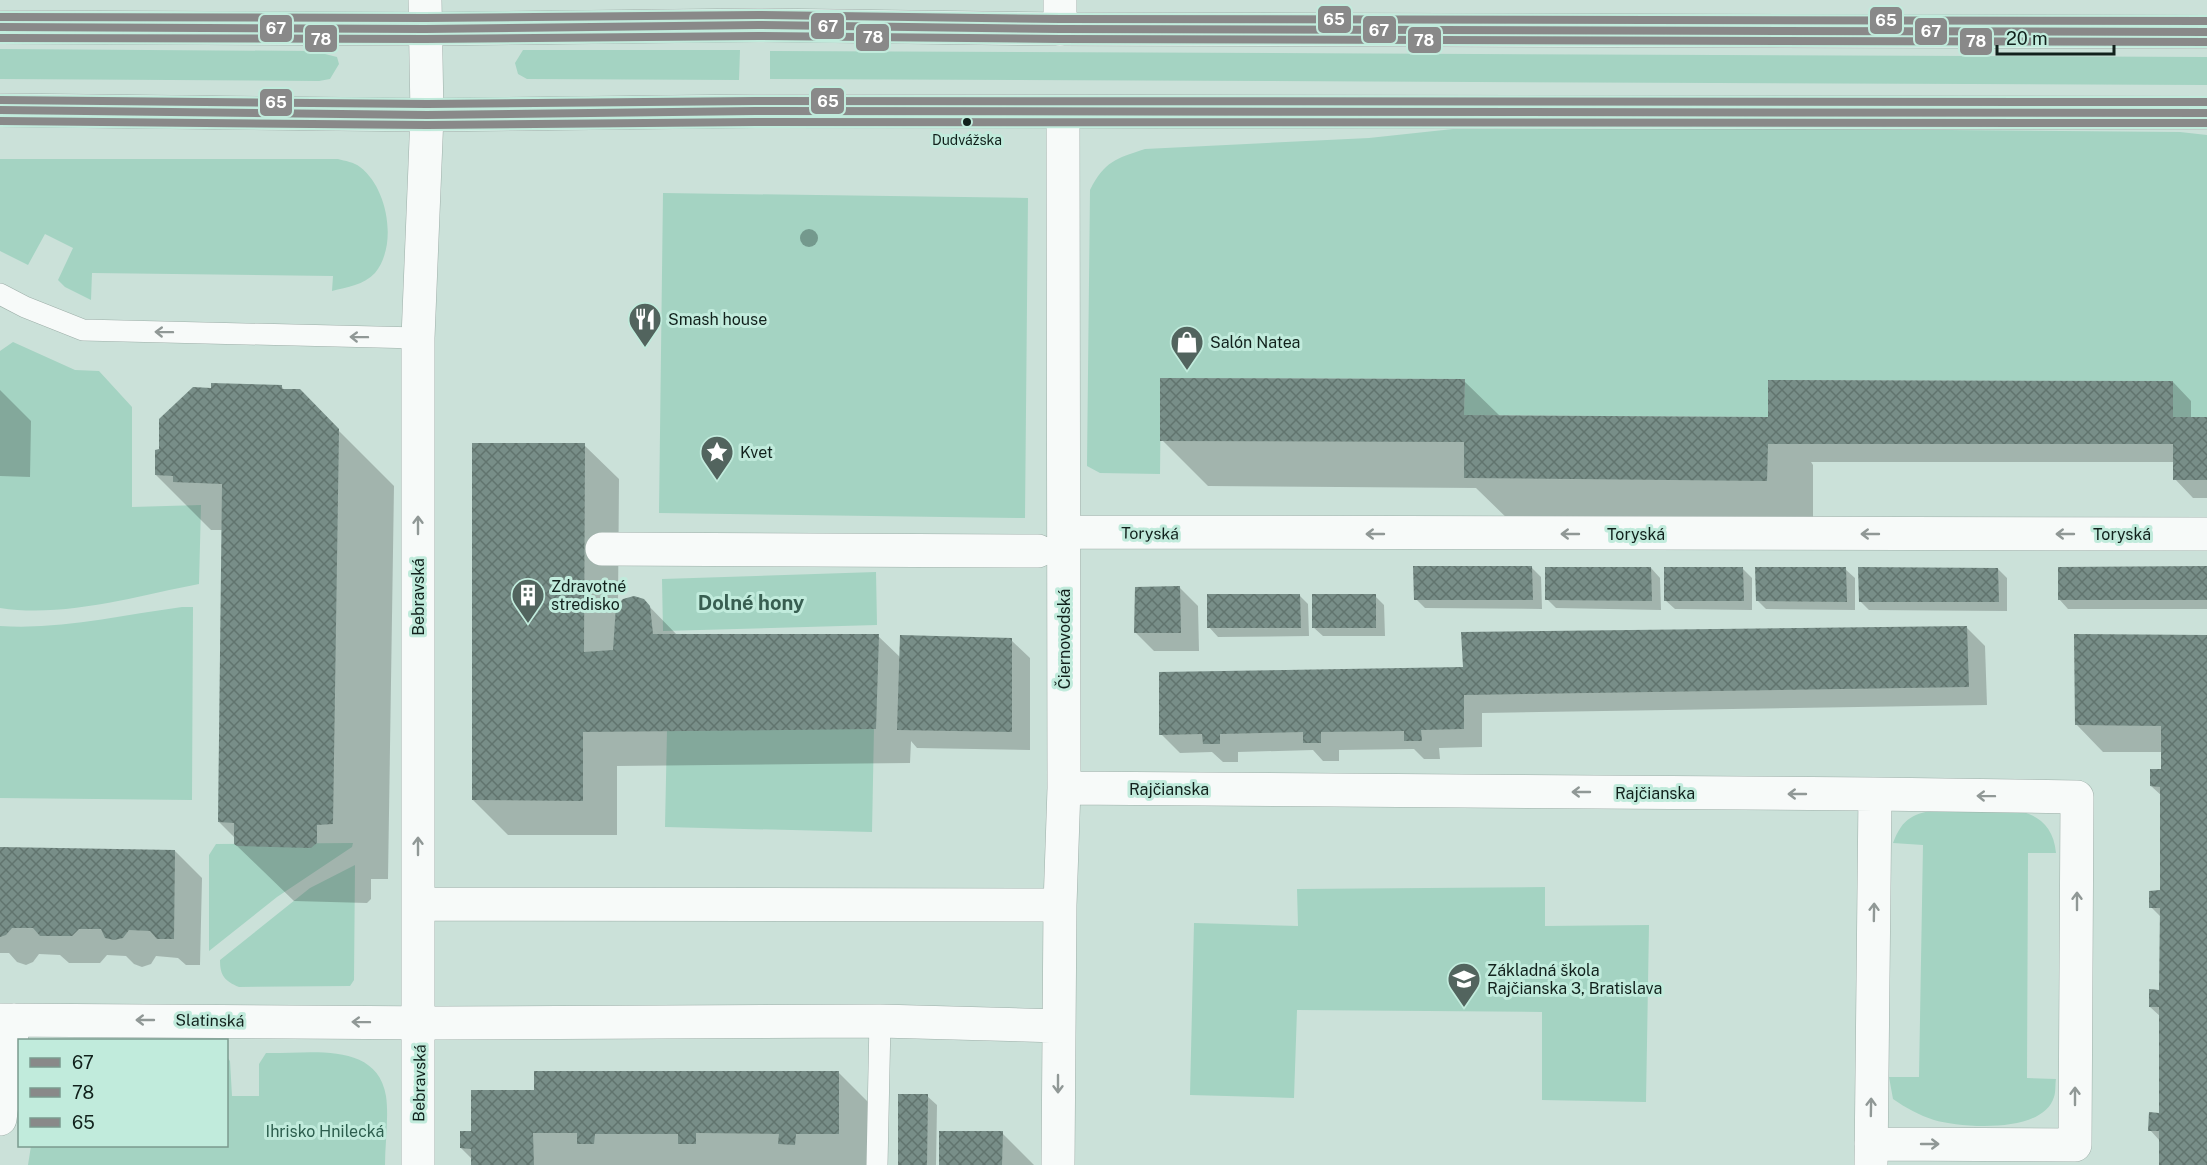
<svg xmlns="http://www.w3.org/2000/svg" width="2207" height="1165" font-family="'Public Sans',sans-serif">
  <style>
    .green { fill: #a4d3c2 }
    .shadow { fill: #0003 }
    .building { fill: url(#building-cross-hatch) }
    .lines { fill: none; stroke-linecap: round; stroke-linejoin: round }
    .lane-casing { stroke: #9daea8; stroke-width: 22 }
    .street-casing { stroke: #9daea8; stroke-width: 34 }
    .secondary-casing { stroke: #9daea8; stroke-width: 34 }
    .lane { stroke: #f7faf9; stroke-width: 21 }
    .street { stroke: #f7faf9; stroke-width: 33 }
    .secondary { stroke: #ebf3f1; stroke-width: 33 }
    .bus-1-casing { stroke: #c1ebdc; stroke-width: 12 }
    .bus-2-casing { stroke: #c1ebdc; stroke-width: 12 }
    .bus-3-casing { stroke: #c1ebdc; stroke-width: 12 }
    .bus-1 { stroke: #898989; stroke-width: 8 }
    .bus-2 { stroke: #898989; stroke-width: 8 }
    .bus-3 { stroke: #898989; stroke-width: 8 }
    .tree { fill: #74998d }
    .oneway { stroke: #909896 }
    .bus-dot { fill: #11211c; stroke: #c1ebdc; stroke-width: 2 }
    .labels { text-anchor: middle; stroke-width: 6; stroke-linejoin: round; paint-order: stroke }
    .bus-label { font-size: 14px; fill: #11211c; stroke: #c1ebdc }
    .poi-label { font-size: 16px; fill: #11211c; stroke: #c1ebdc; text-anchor: start }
    .street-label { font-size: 16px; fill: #11211c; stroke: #c1ebdc }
    .park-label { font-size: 16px; fill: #2d5e4e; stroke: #c1ebdc }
    .quarter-label { font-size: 20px; font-weight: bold; fill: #385e51; stroke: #c1ebdc }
    .line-badge { stroke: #c1ebdc; stroke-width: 2 }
    .badge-label { font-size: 16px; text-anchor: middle; font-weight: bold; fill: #fff }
  </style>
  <defs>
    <pattern id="building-cross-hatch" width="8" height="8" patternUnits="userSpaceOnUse" patternTransform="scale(1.5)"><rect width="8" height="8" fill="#788e88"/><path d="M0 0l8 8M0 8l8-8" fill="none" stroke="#61746e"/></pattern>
  </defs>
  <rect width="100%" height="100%" fill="#cbe1d9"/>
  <path class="green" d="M0 49 313 51 337 57 339 64 330 79 319 81 0 79Z
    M523 50H740L739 80 527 79 518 74 515 63Z
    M770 51 2207 57V85L770 79Z
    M1481 126 2180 132 2207 135V417H2173V381L1769 380 1768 417 1464 415 1465 379 1161 378 1160 474 1100 473 1087 466 1090 190C1105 161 1115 159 1145 149L1369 138Z
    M0 159H338C345 161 354 162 360 167 388 188 398 245 375 273 364 285 347 287 332 291L333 276 92 273 91 300 65 287 58 280 73 248 45 234 28 265 0 251Z
    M663 193 1028 198 1025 518 659 513Z
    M13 342 75 370 99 371 132 407V507L201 505 199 584C136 596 65 618 0 608V351Z
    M876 572 877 625 663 631 662 579Z
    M182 607H193L192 800 0 798V626C62 630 121 615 182 607Z
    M874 728 872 832 665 827 667 730Z
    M1940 809C1982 809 2051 795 2056 853H2028L2027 1078 2056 1079C2055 1084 2056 1092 2054 1097 2043 1134 1962 1128 1934 1120 1919 1115 1906 1108 1893 1099L1889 1077H1919L1923 845 1893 843C1903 817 1913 814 1940 809Z
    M353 843 352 847 277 897 209 951V855L216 844Z
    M355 865 354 980 350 986 239 987C225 981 220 976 220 960L310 888Z
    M1545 887V926L1649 925 1646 1102 1542 1100V1012L1297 1010 1294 1098 1190 1095 1194 923 1298 926 1297 889Z
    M266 1053C308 1054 377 1040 386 1096 389 1118 385 1143 385 1165H28L31 1146H226L227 1057 230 1061 232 1096H259V1064Z"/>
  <path class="shadow" d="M1464 381 1500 416 1767 419 2173 382 2191 401V418L2207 419V498H2193L2175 479 2174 462H1811L1813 465V526L1512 523 1476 488 1208 486 1162 440Z
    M282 387 285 391H299L394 486 388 879H371V899L367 903 294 901 235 844V838L219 822 223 530H211L156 475 160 451 212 389Z
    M0 390 31 421 30 477 0 476Z
    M584 445 619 479 618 606 643 600 678 636H878L901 658 1011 640 1030 658V750L917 748 911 741 910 763 617 766V835H508L473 800Z
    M1532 568 1541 577 1542 609 1425 608 1416 599Z
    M1651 568 1660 578 1661 610 1556 608 1547 599Z
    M1742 568 1752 578V610L1675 609 1665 600Z
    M2207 568V609H2068L2059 599Z
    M1845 569 1855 578V610L1766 609 1757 600Z
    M1998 569 2007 578V611L1869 610 1860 601Z
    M1179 587 1198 606 1199 651H1154L1136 633Z
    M1299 595 1308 604 1309 636 1218 637 1209 627Z
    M1375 596 1384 605 1385 636H1323L1313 627Z
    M1966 627 1985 646 1987 705 1482 713V747L1439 748 1440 759H1424L1414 749 1339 750V761H1323L1313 750 1238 752V762H1223L1212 752 1180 753 1161 734 1464 668Z
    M2207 636V1165H2160V1141L2150 1130 2161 1115V1017L2150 1007 2161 991V917L2151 907 2161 892 2162 796 2151 786 2162 770V752H2103L2076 724Z
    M0 848 175 851 202 878 200 965H186L178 958 156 956 151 964 142 967 134 964 126 956 107 955 100 963H69L60 955 39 954 33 962 26 965 17 962 9 953H0Z
    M839 1073 885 1119 884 1165H472V1159L461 1148 472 1133 535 1091Z
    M927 1096 937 1105 936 1165H899Z
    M1002 1133 1034 1165H941Z"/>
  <path class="building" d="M1160 378 1465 379 1464 415 1768 417V380L2173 381V417H2207V480H2173V444H1768L1767 481 1464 478V442L1160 441Z
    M211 383 282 385V389H300L339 429 333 824 317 825V843L311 848 237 846 234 844V823L218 822 222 484 173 482V476L155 475V450L159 449V419L193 387 211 388Z
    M472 443H585L584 652 613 650 616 606 623 599 634 596 644 599 650 606 653 634H879L876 729 583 732V801L472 800Z
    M1413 566H1532L1533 600H1414Z
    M2207 566V600H2058V567Z
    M1545 567H1651L1652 601 1545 600Z
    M1664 567H1743L1744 601H1664Z
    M1755 567H1846L1847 602 1756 601Z
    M1858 567 1998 568 1999 602H1859Z
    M1180 586 1181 633H1134L1135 587Z
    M1207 594H1300L1301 628H1207Z
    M1312 594H1376V628H1312Z
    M1967 626 1969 687 1464 695V729L1421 730 1422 741H1404V731L1321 732V743H1303V732L1220 734V744H1203L1202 734 1159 735V672L1463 667 1461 632Z
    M2074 634 2207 635V1165H2159V1131H2148L2149 1112 2159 1113V1007H2149V989L2159 990 2160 908H2149V891L2160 890V787L2150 786V769H2161V726L2075 725Z
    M900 635 1012 638V732L897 730Z
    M0 847 175 850 174 939H157L150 931 129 930 123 938 114 940 105 938 101 929H79L72 936H40L33 928H12L6 935 0 937Z
    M534 1071H839V1134H796L795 1145 778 1144 779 1134 696 1133V1144H678V1134H595L594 1144H577V1133H533L534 1165H471V1149L460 1148V1131H471V1090H534Z
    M898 1094H928L927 1165H898Z
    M939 1131H1003L1002 1165H939Z"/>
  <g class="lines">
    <defs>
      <path id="lane" d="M0 294 25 307 83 330 418 338
        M877 1165 880 1021"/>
      <path id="street" d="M1060 29V0
        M1064 532 2207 534
        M602 549 1038 551
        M1064 788 1875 794 1871 1165
        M418 904 1060 905
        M0 1020 442 1023 880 1021 1059 1026
        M0 1119 14 1020
        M1871 1144 2075 1145 2077 797 1875 794
        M418 1165V338L427 115 425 0
        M1058 1165 1060 905 1064 788 1063 113"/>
      <path id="secondary" d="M0 27 425 29 758 25 1060 29 2207 32
        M0 110 427 115 755 111 2207 113"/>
    </defs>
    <use href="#lane" class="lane-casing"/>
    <use href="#street" class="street-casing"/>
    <use href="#secondary" class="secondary-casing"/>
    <use href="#lane" class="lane"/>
    <use href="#street" class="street"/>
    <use href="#secondary" class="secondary"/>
    <defs>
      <path id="bus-1" d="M0 27 425 29 758 25 1060 29 2207 32
        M0 110 427 115 755 111 2207 113"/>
      <path id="bus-2" d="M0 38 425 39 758 36 1060 39 2207 42
        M0 121 427 125 755 122 2207 123"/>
      <path id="bus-3" d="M0 17 425 18 758 15 1060 19 2207 21
        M0 100 427 104 755 101 2207 102"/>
    </defs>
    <use href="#bus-1" class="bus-1-casing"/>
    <use href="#bus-2" class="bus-2-casing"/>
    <use href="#bus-3" class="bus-3-casing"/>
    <use href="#bus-1" class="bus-1"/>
    <use href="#bus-2" class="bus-2"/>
    <use href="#bus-3" class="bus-3"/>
  </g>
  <circle class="tree" cx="809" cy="238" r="9"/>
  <defs><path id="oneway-shaft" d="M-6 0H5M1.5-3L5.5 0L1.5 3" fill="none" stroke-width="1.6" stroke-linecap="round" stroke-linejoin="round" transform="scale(1.5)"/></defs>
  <g class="oneway">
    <use href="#oneway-shaft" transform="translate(164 332) rotate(-179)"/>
    <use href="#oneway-shaft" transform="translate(359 337) rotate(-179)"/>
    <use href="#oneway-shaft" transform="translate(418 525) rotate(-90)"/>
    <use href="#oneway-shaft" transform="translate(1375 534) rotate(-180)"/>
    <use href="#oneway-shaft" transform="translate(1570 534) rotate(-180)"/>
    <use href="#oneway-shaft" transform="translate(1870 534) rotate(-180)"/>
    <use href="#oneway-shaft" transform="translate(2065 534) rotate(-180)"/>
    <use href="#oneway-shaft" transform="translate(1581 792) rotate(-180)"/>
    <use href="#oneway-shaft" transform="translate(1797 794) rotate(-180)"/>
    <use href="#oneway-shaft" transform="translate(1986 796) rotate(-179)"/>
    <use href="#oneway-shaft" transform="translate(418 846) rotate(-90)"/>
    <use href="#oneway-shaft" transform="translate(2077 901) rotate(-90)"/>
    <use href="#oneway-shaft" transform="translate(1874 912) rotate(-89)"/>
    <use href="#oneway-shaft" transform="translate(145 1020) rotate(180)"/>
    <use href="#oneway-shaft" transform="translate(361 1022) rotate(-179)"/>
    <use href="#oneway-shaft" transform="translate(1058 1084) rotate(90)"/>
    <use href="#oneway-shaft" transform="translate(2075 1096) rotate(-90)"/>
    <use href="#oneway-shaft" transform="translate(1871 1107) rotate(-89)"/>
    <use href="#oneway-shaft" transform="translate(1930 1144)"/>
  </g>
  <defs>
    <symbol id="restaurant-pin" viewBox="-11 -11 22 30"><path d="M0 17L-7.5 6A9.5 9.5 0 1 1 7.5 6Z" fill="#52645e" stroke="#c1ebdc"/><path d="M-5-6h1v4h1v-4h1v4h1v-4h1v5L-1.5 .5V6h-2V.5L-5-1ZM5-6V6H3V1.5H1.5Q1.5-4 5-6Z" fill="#fff"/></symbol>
    <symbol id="shop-pin" viewBox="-11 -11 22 30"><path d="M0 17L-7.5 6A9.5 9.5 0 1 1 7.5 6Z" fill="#52645e" stroke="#c1ebdc"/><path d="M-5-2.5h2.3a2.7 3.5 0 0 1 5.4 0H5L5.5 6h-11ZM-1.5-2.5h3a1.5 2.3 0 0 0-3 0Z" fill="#fff"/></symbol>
    <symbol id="sight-pin" viewBox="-11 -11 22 30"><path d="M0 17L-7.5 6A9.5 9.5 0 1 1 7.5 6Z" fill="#52645e" stroke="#c1ebdc"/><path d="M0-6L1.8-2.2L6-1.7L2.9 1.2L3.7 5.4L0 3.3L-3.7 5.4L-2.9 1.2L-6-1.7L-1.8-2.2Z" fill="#fff"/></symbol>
    <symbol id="building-pin" viewBox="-11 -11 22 30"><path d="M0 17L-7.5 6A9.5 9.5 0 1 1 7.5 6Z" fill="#52645e" stroke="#c1ebdc"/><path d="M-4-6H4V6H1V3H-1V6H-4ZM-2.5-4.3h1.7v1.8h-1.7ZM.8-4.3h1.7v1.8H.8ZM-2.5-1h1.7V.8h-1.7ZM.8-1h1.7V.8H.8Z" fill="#fff"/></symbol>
    <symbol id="school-pin" viewBox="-11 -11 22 30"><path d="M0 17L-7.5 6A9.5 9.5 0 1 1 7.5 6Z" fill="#52645e" stroke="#c1ebdc"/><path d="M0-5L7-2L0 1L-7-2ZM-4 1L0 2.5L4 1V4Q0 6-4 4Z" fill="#fff"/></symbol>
  </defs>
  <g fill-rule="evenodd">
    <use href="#restaurant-pin" x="626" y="300" width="38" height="52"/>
    <use href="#shop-pin" x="1168" y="323" width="38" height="52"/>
    <use href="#sight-pin" x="698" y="433" width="38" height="52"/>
    <use href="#building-pin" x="509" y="576" width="38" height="52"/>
    <use href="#school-pin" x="1445" y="960" width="38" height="52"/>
  </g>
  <circle class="bus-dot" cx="967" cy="122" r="5"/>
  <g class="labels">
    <g class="bus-label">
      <text x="967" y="145">Dudvážska</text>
    </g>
    <g class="poi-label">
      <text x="668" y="325">Smash house</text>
      <text x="1210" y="348">Salón Natea</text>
      <text x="740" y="458">Kvet</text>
      <text x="551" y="592">Zdravotné<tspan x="551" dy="18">stredisko</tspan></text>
      <text x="1487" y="976">Základná škola<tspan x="1487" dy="18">Rajčianska 3, Bratislava</tspan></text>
    </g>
    <g class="street-label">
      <text transform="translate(1150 533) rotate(1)" y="6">Toryská</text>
      <text x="1636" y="540">Toryská</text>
      <text x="2122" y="540">Toryská</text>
      <text transform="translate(418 597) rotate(-90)" y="6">Bebravská</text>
      <text transform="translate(1064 639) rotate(-90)" y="6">Čiernovodská</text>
      <text x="1169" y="795">Rajčianska</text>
      <text x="1655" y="799">Rajčianska</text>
      <text transform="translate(210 1020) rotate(1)" y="6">Slatinská</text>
      <text transform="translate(419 1083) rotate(-89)" y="6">Bebravská</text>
    </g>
    <g class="park-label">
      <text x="325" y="1137">Ihrisko Hnilecká</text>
    </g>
    <g class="quarter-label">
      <text x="751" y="610">Dolné hony</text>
    </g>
  </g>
  <g class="line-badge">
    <rect x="1317" y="5" width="35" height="29" rx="6" fill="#898989"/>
    <rect x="1869" y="6" width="34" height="29" rx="6" fill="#898989"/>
    <rect x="810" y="12" width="35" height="28" rx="6" fill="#898989"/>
    <rect x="259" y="14" width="34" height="29" rx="6" fill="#898989"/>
    <rect x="1362" y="15" width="35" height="29" rx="6" fill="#898989"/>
    <rect x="1914" y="17" width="34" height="29" rx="6" fill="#898989"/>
    <rect x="855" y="23" width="35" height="29" rx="6" fill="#898989"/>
    <rect x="304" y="24" width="34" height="29" rx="6" fill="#898989"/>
    <rect x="1407" y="26" width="35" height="28" rx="6" fill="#898989"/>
    <rect x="1959" y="27" width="34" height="29" rx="6" fill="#898989"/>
    <rect x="810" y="87" width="35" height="28" rx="6" fill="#898989"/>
    <rect x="259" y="88" width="34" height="29" rx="6" fill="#898989"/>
  </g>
  <g class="badge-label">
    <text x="1334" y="25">65</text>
    <text x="1886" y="26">65</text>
    <text x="828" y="32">67</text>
    <text x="276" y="34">67</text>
    <text x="1379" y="36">67</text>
    <text x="1931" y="37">67</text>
    <text x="873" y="43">78</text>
    <text x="321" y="45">78</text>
    <text x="1424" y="46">78</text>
    <text x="1976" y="47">78</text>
    <text x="828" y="107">65</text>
    <text x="276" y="108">65</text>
  </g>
  <rect x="18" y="1039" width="210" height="108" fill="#c1ebdc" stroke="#7b9a8f" stroke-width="1.5"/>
  <rect x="30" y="1058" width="30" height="9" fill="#898989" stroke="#7b9a8f" stroke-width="1.5"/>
  <text x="72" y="1069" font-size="18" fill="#11211c">67</text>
  <rect x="30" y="1088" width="30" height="9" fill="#898989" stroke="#7b9a8f" stroke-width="1.5"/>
  <text x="72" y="1099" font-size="18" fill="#11211c">78</text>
  <rect x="30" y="1118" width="30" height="9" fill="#898989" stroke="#7b9a8f" stroke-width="1.5"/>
  <text x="72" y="1129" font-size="18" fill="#11211c">65</text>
  <path d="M1997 45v9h117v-9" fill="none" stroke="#11211c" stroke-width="3"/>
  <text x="2006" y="45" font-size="18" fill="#11211c" stroke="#c1ebdc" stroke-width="4.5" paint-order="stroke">20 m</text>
</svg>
